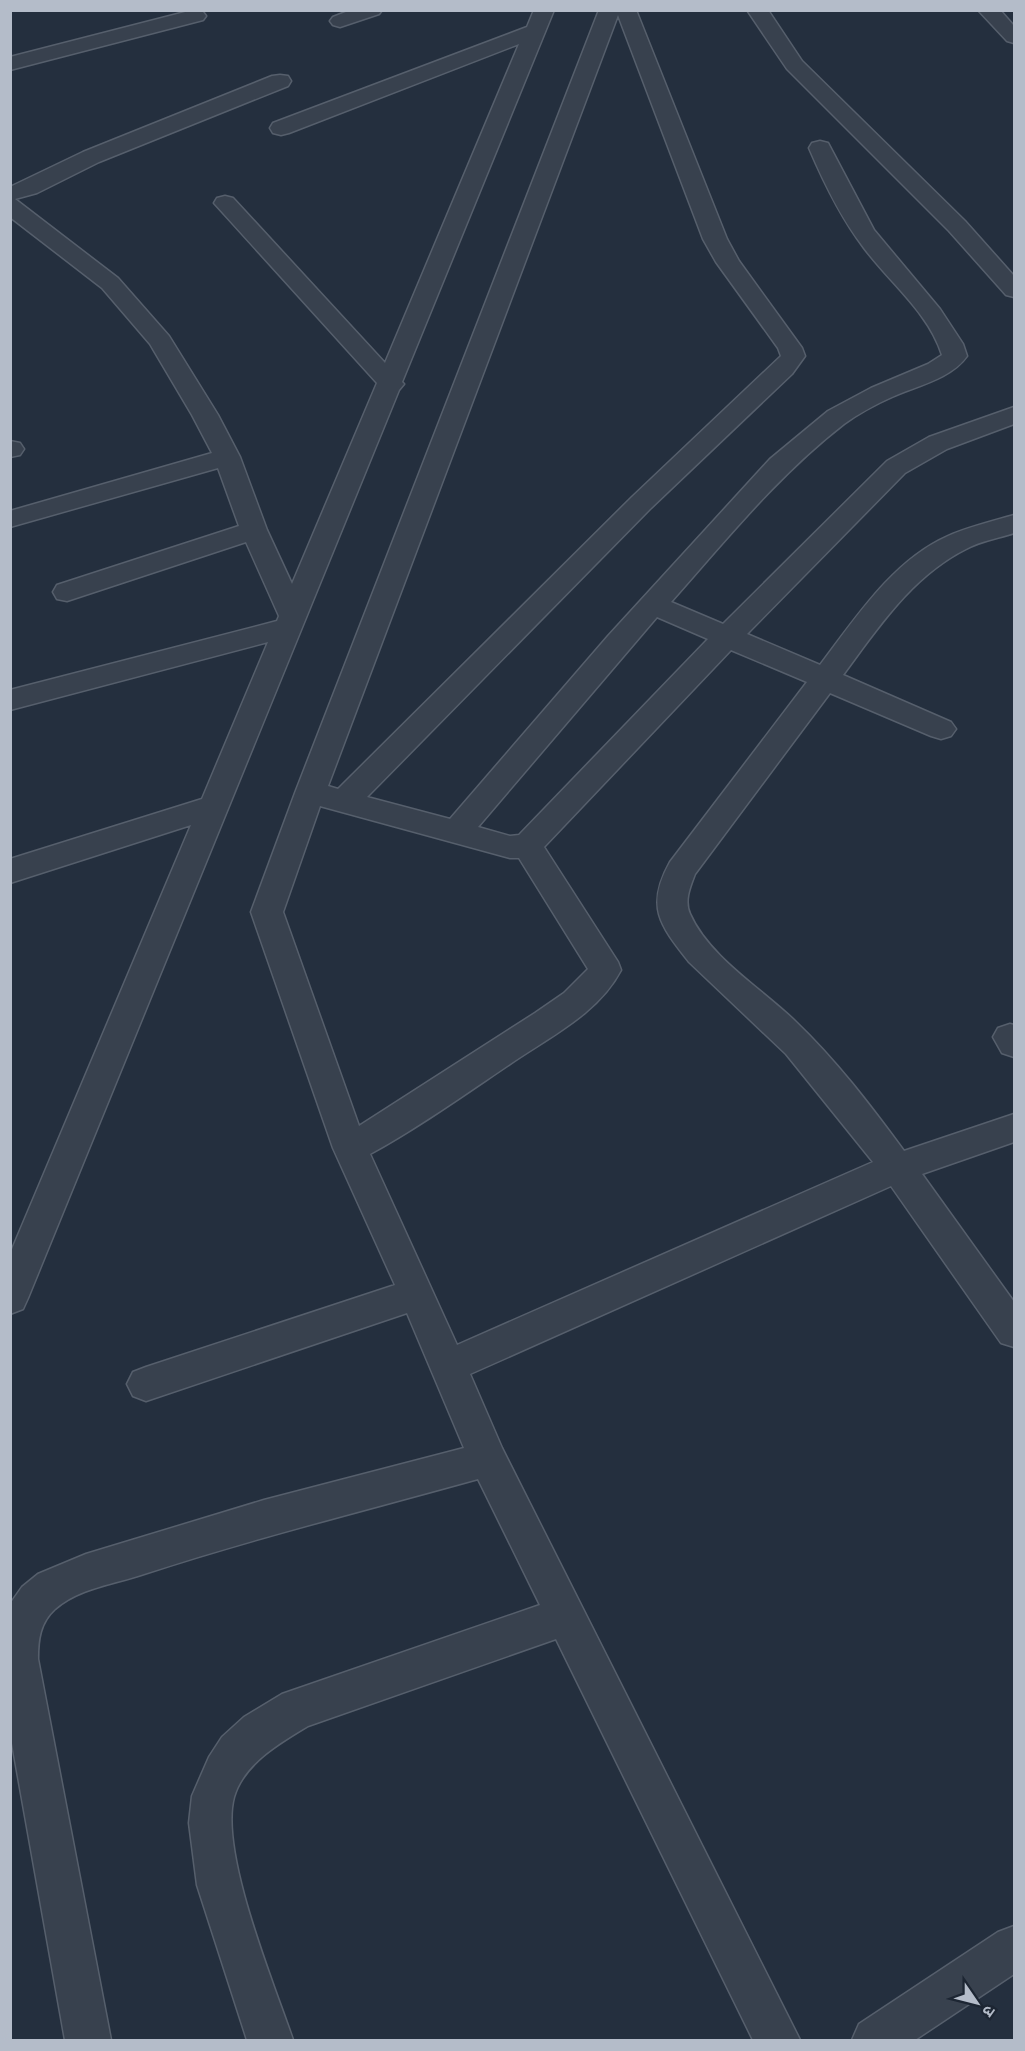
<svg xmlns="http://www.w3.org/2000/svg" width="1025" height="2051" font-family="Inter,'Noto Sans Devanagari',sans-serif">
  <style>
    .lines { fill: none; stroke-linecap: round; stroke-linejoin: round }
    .minor-casing { stroke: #565f6c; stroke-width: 3 }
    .minor { fill: #38414e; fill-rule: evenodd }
  </style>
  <rect width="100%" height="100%" fill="#242f3e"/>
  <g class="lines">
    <defs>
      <path id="minor" d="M193 10 203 12 206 16 203 20 10 70V57Z
        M351 10H382L379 14 340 27 333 25 330 21 333 17Z
        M534 10H554L402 382 404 384 399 390 28 1298 23 1309 10 1314V1254L191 825 10 883V859L202 799 268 642 10 710V690L277 621 279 616 246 542 67 601 57 599 53 592 57 585 239 526 218 468 10 527V511L212 453 192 415 150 344 102 288 10 217V187L83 152 272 76 280 75 288 76 291 81 288 86 99 162 37 193 15 199 118 278 169 336 218 415 240 457 267 530 292 584 377 383 214 203 217 198 225 196 233 198 385 363 519 44 289 133 281 135 273 133 270 128 273 123 527 27Z
        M599 10H636L727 239 739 261 802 348 805 356 792 374 650 509 367 797 450 819 608 636 770 459 828 411 871 388 928 364 942 355C929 313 890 283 864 248 841 218 824 183 809 148L812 143 820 141 828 143 874 230 940 309 963 344 967 356C951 379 916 386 892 397 876 404 858 414 844 424 778 475 726 540 671 602L723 624 887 461 929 437 1014 407V424L947 449 905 473 747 634 820 665C855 619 893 560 948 536 968 527 993 521 1014 515V533C999 538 980 541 966 549 912 576 878 628 843 675L951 722 956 729 951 736 941 739 931 736 830 693 695 874C690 887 684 901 690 914 709 957 762 989 795 1021 836 1060 871 1106 904 1151L1014 1114V1142L922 1174 1014 1302V1347L1001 1343 891 1186 470 1374 502 1448 800 2040H753L556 1639 308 1726C280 1743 244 1763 234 1797 219 1852 274 1984 293 2040H247L197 1885 189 1823 192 1796 209 1757 222 1737 244 1717 282 1694 540 1605 478 1479C367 1510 254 1538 144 1574 115 1584 79 1588 55 1609 40 1623 38 1639 38 1659L111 2040H65L10 1732V1604L22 1587 38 1574 86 1554 264 1500 464 1448 407 1313 146 1401 133 1396 127 1384 133 1372 146 1367 395 1285 333 1148 251 912 295 793ZM618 15 703 239 716 262 778 348 781 356 632 497 338 789 328 786ZM657 617 708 639 519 835 510 836 478 827ZM731 650 807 682 670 862C645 907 660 925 689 962L786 1054 873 1162 457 1345 370 1154C419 1127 464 1095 510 1064 549 1037 598 1014 621 970L618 962 544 847ZM320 806 510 858H519L588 969 564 993 535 1013 359 1126 283 912Z
        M747 10H768L802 61 965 221 1014 276V297L1006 295 949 231 787 69Z
        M978 10H1000L1014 26V43L1007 41Z
        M10 441 20 443 24 449 20 455 10 457Z
        M1010 1024 1014 1025V1057L1002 1053 993 1037 998 1028Z
        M1014 1926V1974L915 2040H852L859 2024 998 1932Z"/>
    </defs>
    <use href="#minor" class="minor-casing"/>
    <use href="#minor" class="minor"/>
  </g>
  <rect width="1025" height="2051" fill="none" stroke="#b4bcc9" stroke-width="24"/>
  <g transform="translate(977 2003) rotate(125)" stroke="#1d2633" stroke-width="4.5" paint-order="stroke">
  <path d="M0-4.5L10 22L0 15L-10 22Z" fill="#b4bcc9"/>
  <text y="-9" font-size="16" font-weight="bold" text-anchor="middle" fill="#b4bcc9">उ</text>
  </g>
</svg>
